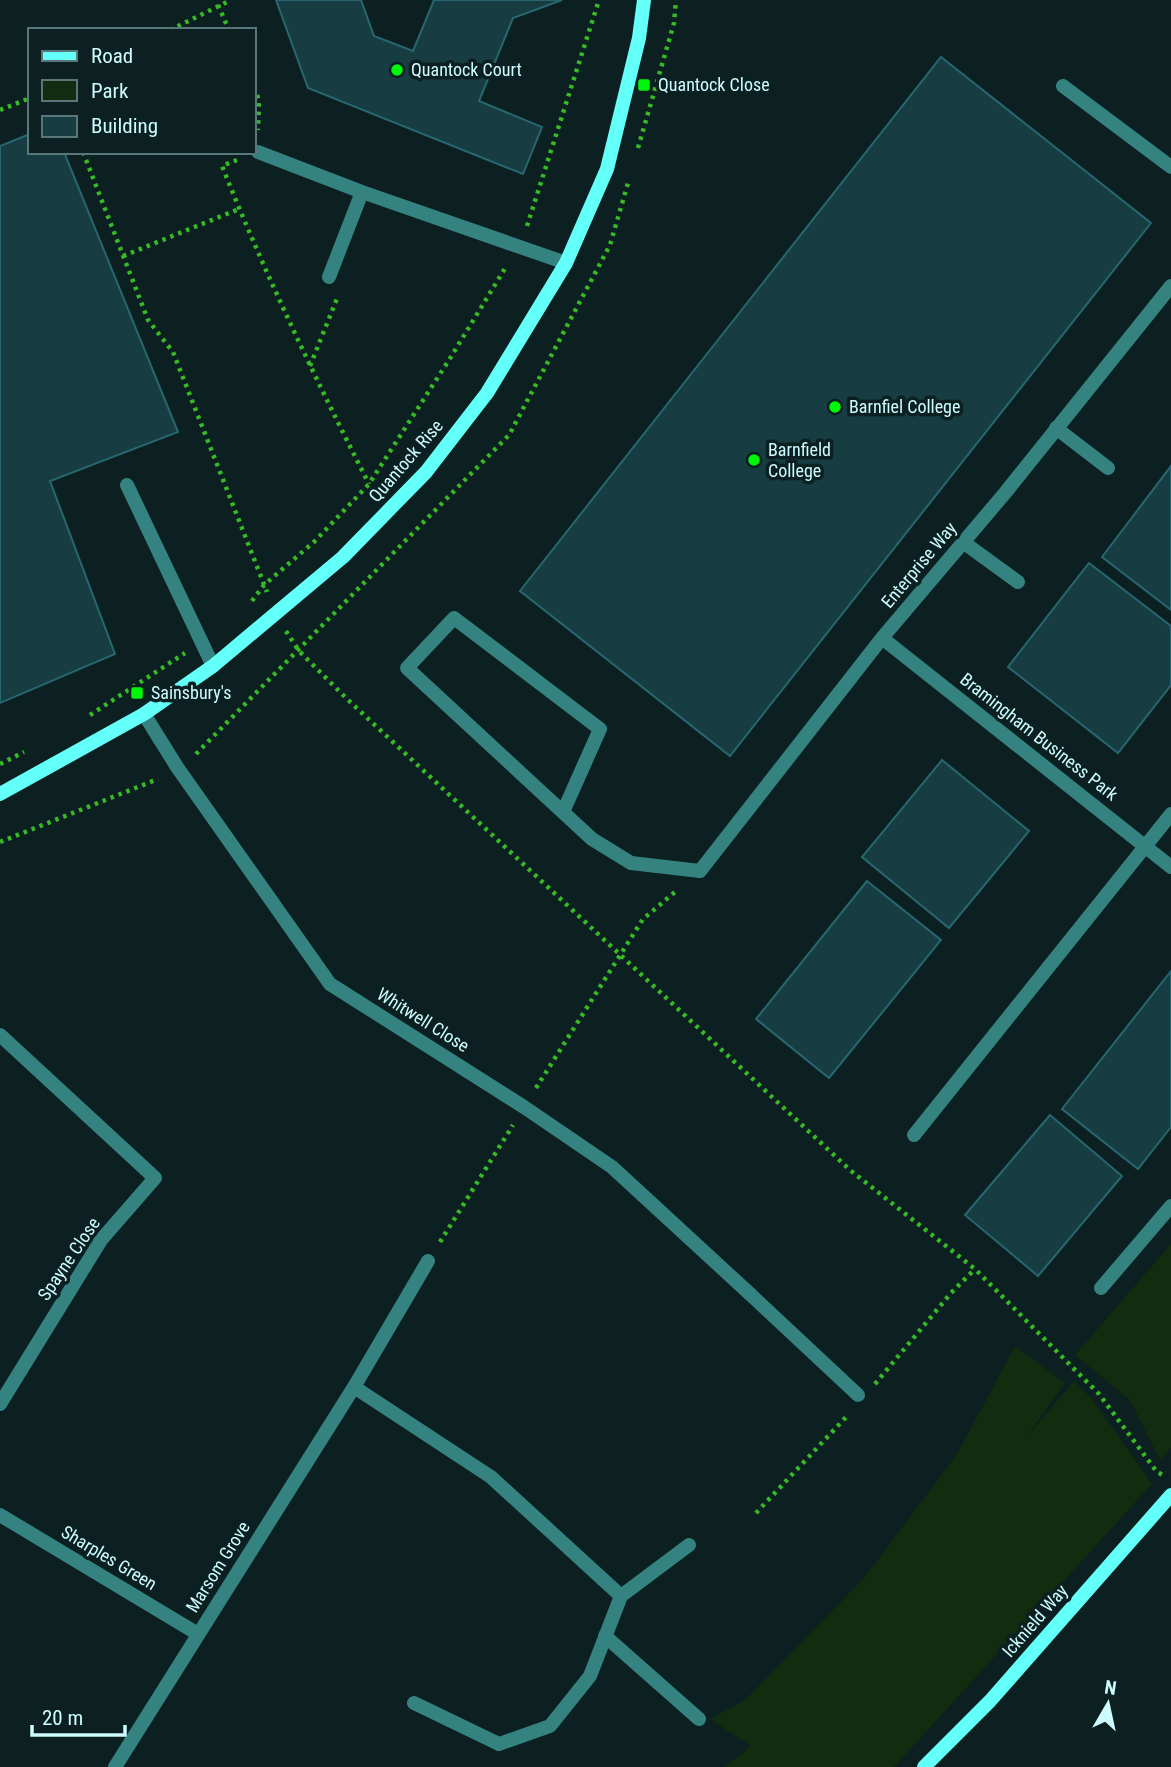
<svg xmlns="http://www.w3.org/2000/svg" width="1171" height="1767" font-family="'Roboto Condensed',sans-serif">
  <style>
    .green { fill: #112c0e }
    .building { fill: #173d43; stroke: #276771; stroke-width: 2 }
    .lines { fill: none; stroke-linecap: round; stroke-linejoin: round }
    .path { stroke: #38b926; stroke-width: 4.5; stroke-dasharray: 3.5 5; stroke-linecap: butt }
    .lane { stroke: #348381; stroke-width: 14 }
    .street { stroke: #348381; stroke-width: 14 }
    .secondary { stroke: #63fff9; stroke-width: 14 }
    .poi-dot { fill: #00f709; stroke: #0c1f21; stroke-width: 2.5 }
    .labels { text-anchor: middle; stroke-width: 7; stroke-linejoin: round; paint-order: stroke }
    .poi-label { font-size: 18px; fill: #ccfcff; stroke: #0c1f21; text-anchor: start }
    .street-label { font-size: 18px; fill: #ccfcff; stroke: #0c1f21 }
  </style>
  <rect width="100%" height="100%" fill="#0c1f21"/>
  <path class="green" d="M1171 1244V1448L1160 1460 1130 1400 1075 1355Z
    M1015 1346 1065 1383 1025 1439 1074 1381 1093 1400 1152 1484 894 1767H725L751 1746 710 1719 745 1700 864 1578 957 1454Z"/>
  <path class="building" d="M276 0H361L374 36 413 51 434 0H562L513 18 479 101 542 127 523 174 308 88Z
    M941 57 1151 223 730 756 520 591Z
    M30 134V152H64L178 432 50 481 115 654 0 703V146Z
    M1171 466V610L1102 557Z
    M1089 563 1171 626V685L1118 753 1008 667Z
    M942 760 1029 831 949 928 862 857Z
    M867 881 941 940 829 1078 756 1019Z
    M1171 971V1127L1138 1169 1062 1109Z
    M1050 1115 1122 1176 1038 1276 965 1215Z"/>
  <g class="lines">
    <path class="path" d="M218 5 229 30
      M170 30 231 0
      M254 87 259 100 258 130
      M0 110 30 98
      M638 148 674 23 676 0
      M83 152 148 320 173 352 267 592
      M237 160 222 166C265 274 316 380 369 484
      M527 226 599 0
      M123 256 239 209
      M310 366 338 296
      M252 601 264 585 315 541 369 484 449 360 507 265
      M286 631 299 651 346 698 850 1170 975 1269 1099 1394 1157 1472 1163 1475
      M90 715 185 653
      M196 754 509 435 610 245 628 183
      M0 764 24 752
      M0 842 158 779
      M536 1088 643 919 676 891
      M440 1242 513 1125
      M875 1384 951 1293 975 1269
      M756 1513 848 1415"/>
    <path class="lane" d="M1063 86 1171 167
      M1056 428 1108 468
      M127 485 213 666
      M963 542 1018 582
      M563 812 600 729 454 618 407 668 592 839 631 863 700 871
      M750 1294 858 1395
      M605 1636 699 1719
      M414 1703 499 1744"/>
    <path class="street" d="M258 152 362 192 566 263
      M329 277 362 192
      M882 638 1171 867
      M144 714 177 767 330 984 524 1107 612 1167 750 1294
      M700 871 882 638 1005 493 1171 286
      M0 1035 155 1178 101 1240 0 1404
      M914 1135 1171 814
      M1101 1288 1171 1206
      M354 1387 491 1477 621 1596
      M0 1515 198 1634
      M499 1744 550 1726 590 1676 621 1596 689 1545
      M115 1767 354 1387 428 1261"/>
    <path class="secondary" d="M0 794 144 714 213 666 343 557 426 472 487 393 566 263 607 169 639 38 644 0
      M924 1767 990 1701 1171 1495"/>
  </g>
  <g class="poi-dot">
    <circle cx="397" cy="70" r="7"/>
    <rect x="637" y="78" width="14" height="14" rx="3.5"/>
    <circle cx="835" cy="407" r="7"/>
    <circle cx="754" cy="460" r="7"/>
    <rect x="130" y="686" width="14" height="14" rx="3.5"/>
  </g>
  <g class="labels">
    <g class="poi-label">
      <text x="411" y="76">Quantock Court</text>
      <text x="658" y="91">Quantock Close</text>
      <text x="849" y="413">Barnfiel College</text>
      <text x="768" y="456">Barnfield<tspan x="768" dy="21">College</tspan></text>
      <text x="151" y="699">Sainsbury's</text>
    </g>
    <g class="street-label">
      <text transform="translate(406 461) rotate(-49)" y="6">Quantock Rise</text>
      <text transform="translate(919 565) rotate(-50)" y="6">Enterprise Way</text>
      <text transform="translate(1039 737) rotate(38)" y="6">Bramingham Business Park</text>
      <text transform="translate(423 1020) rotate(32)" y="6">Whitwell Close</text>
      <text transform="translate(69 1259) rotate(-56)" y="6">Spayne Close</text>
      <text transform="translate(109 1558) rotate(31)" y="6">Sharples Green</text>
      <text transform="translate(218 1567) rotate(-58)" y="6">Marsom Grove</text>
      <text transform="translate(1035 1621) rotate(-49)" y="6">Icknield Way</text>
    </g>
  </g>
  <rect x="28" y="28" width="228" height="126" fill="#0c1f21" stroke="#59777a" stroke-width="2"/>
  <rect x="42" y="51" width="35" height="10" fill="#63fff9" stroke="#59777a" stroke-width="2"/>
  <text x="91" y="63" font-size="21" fill="#ccfcff">Road</text>
  <rect x="42" y="80" width="35" height="21" fill="#112c0e" stroke="#59777a" stroke-width="2"/>
  <text x="91" y="98" font-size="21" fill="#ccfcff">Park</text>
  <rect x="42" y="116" width="35" height="21" fill="#173d43" stroke="#59777a" stroke-width="2"/>
  <text x="91" y="133" font-size="21" fill="#ccfcff">Building</text>
  <g transform="translate(1108 1704) rotate(9)" stroke="#0c1f21" stroke-width="5" paint-order="stroke">
  <path d="M0-5L12 26L0 18L-12 26Z" fill="#ccfcff"/>
  <text y="-10" font-size="19" font-weight="bold" text-anchor="middle" fill="#ccfcff">N</text>
  </g>
  <path d="M32 1725v10h93v-10" fill="none" stroke="#ccfcff" stroke-width="3.5"/>
  <text x="42" y="1725" font-size="21" fill="#ccfcff" stroke="#0c1f21" stroke-width="5" paint-order="stroke">20 m</text>
</svg>
